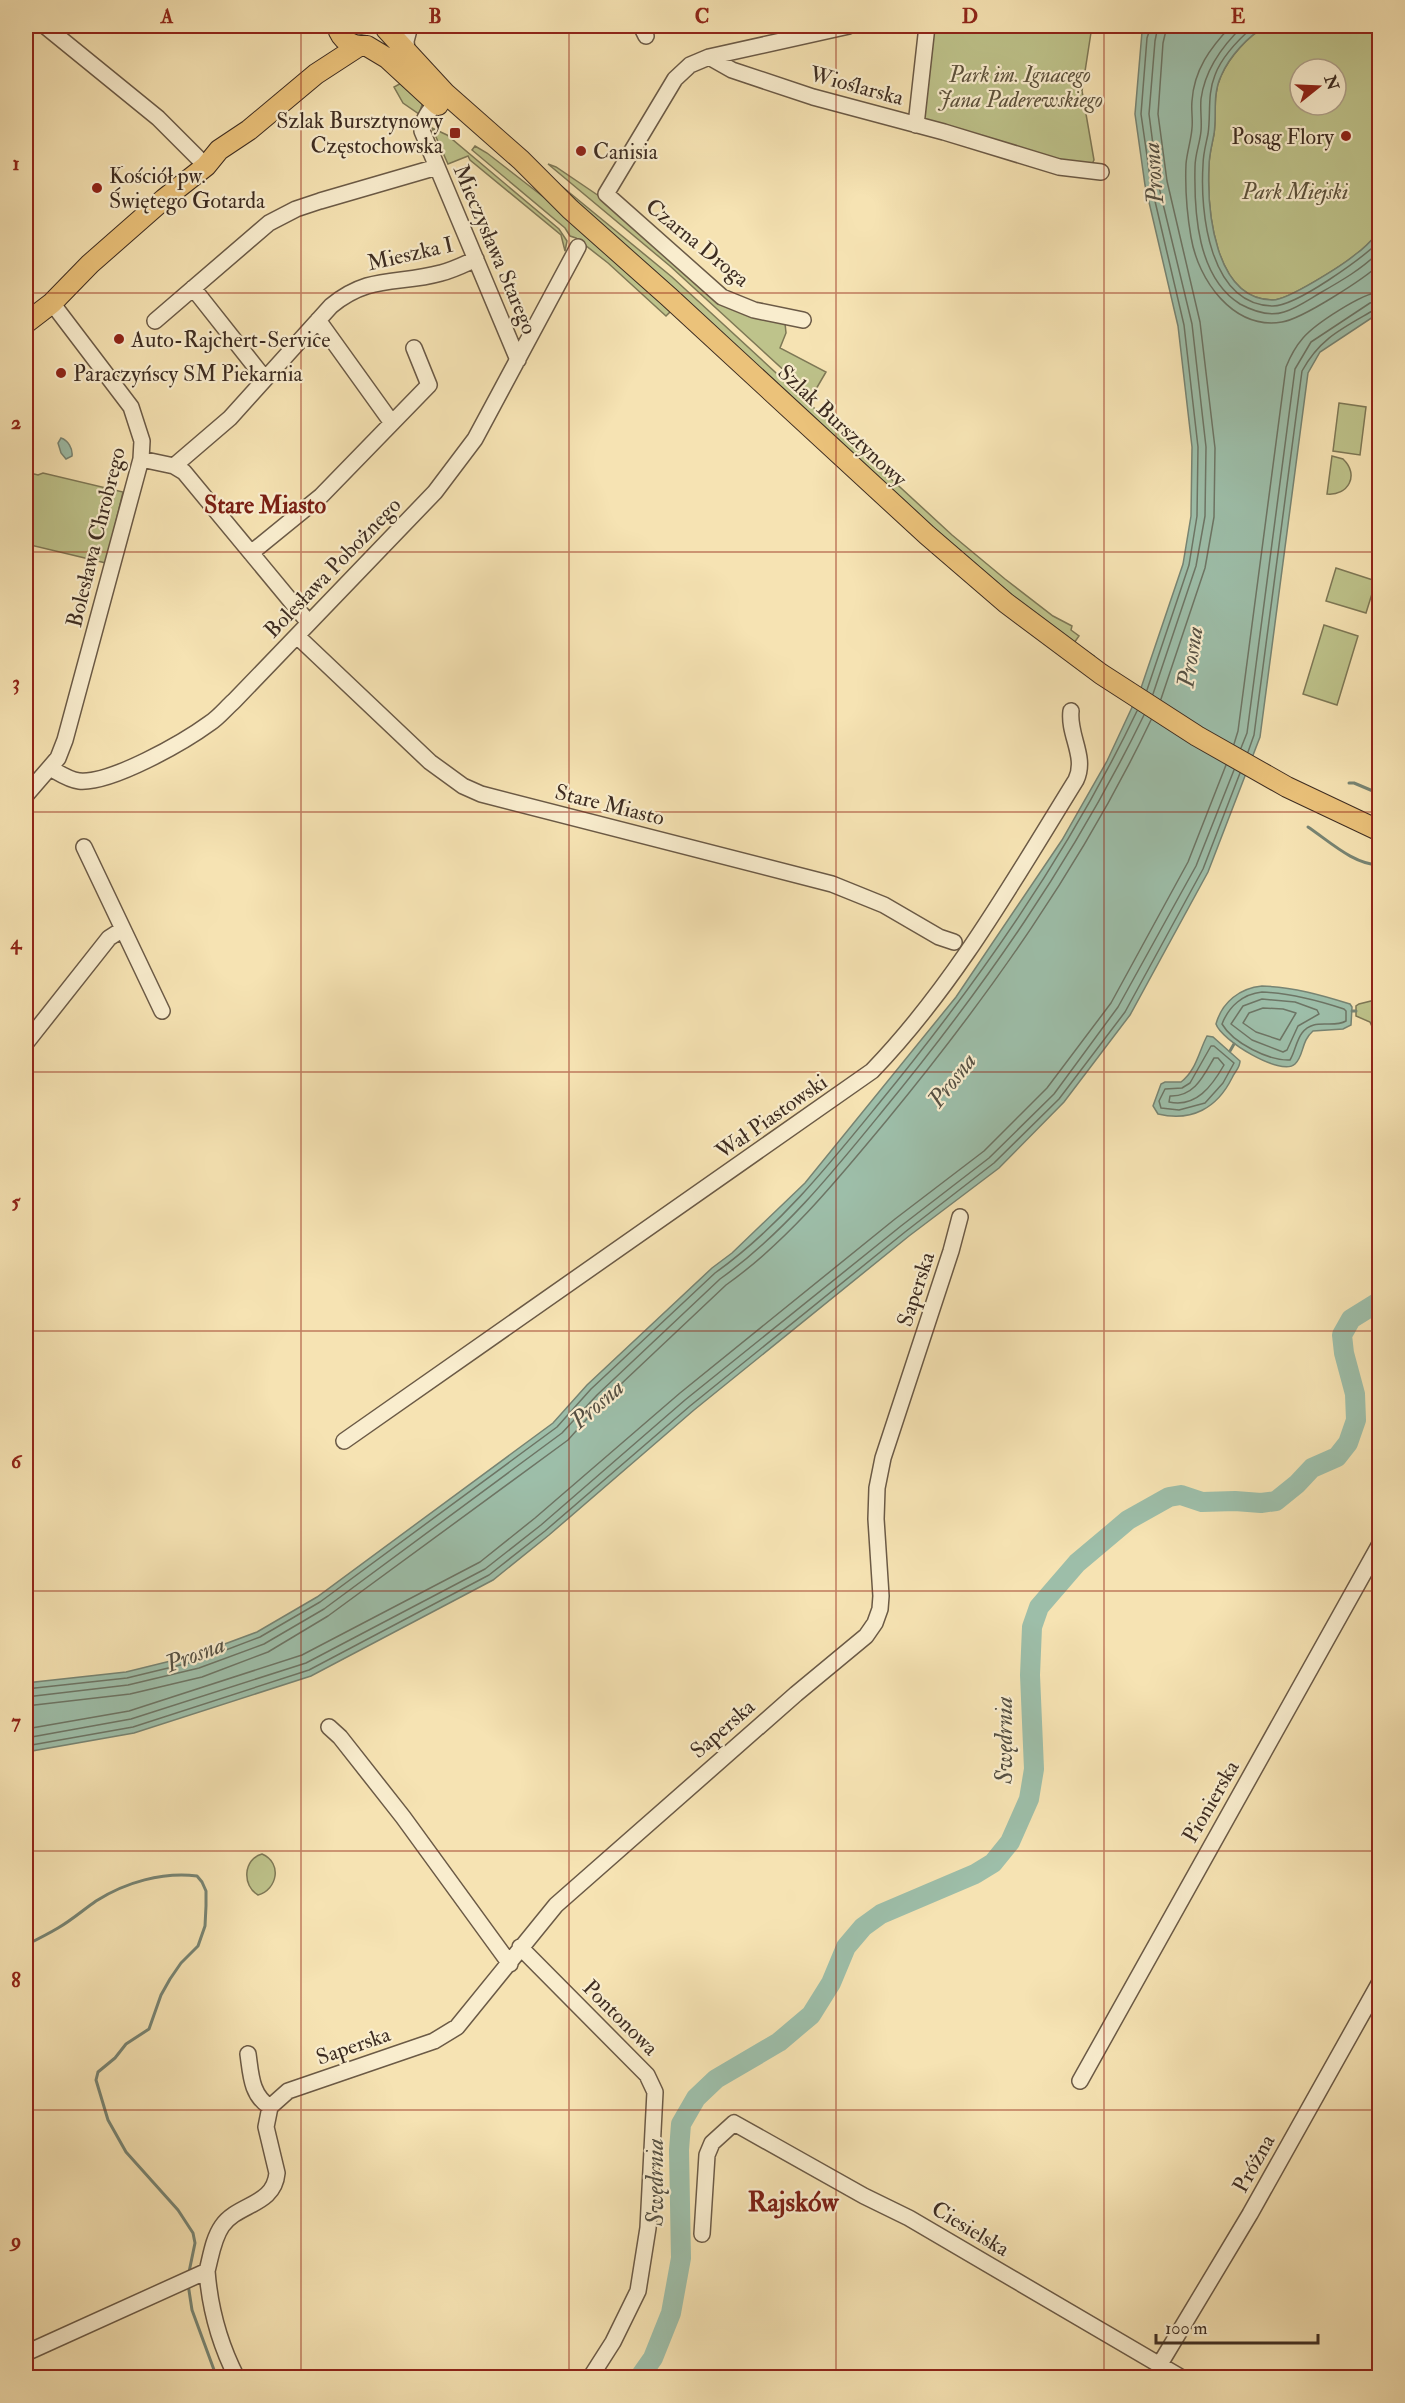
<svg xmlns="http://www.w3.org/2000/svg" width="1405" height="2403" font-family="'IM FELL Double Pica',serif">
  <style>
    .green { fill: #bec38b; stroke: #7e7856; stroke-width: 1.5; fill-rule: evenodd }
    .water { fill: #9dbea9; stroke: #778473; stroke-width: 1.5 }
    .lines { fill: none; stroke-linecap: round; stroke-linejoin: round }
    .shore { stroke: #6d7565; stroke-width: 1.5 }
    .stream { stroke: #778473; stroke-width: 3 }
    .river { stroke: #9dbea9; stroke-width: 20 }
    .minor-casing { stroke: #6b5a46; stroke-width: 18 }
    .major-casing { stroke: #3d2c21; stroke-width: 22 }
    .minor { stroke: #f9edce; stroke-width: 15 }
    .major { stroke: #ebc27a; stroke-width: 20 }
    .grid { fill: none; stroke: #8f2418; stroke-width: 1.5; stroke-opacity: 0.55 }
    .poi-dot { fill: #8f2418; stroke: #f9edce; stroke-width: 2 }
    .labels { text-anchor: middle; stroke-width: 4.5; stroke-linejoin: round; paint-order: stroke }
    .park-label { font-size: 22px; font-style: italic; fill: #5d523c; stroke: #f9edce }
    .street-label { font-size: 22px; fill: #3d2c21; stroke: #f9edce }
    .poi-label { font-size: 22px; fill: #3d2c21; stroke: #f9edce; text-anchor: start }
    .water-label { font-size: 24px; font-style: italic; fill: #555043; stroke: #f9edce }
    .neighbourhood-label { font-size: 24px; font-weight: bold; fill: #7a1f14; stroke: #f9edce }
    .district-label { font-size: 28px; font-weight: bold; fill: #7a1f14; stroke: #f9edce }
    .neatline { fill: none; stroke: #8f2418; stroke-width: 2 }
    .grid-label { font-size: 20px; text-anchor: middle; font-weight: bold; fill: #8f2418 }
  </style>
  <rect width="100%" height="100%" fill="#f6e3b3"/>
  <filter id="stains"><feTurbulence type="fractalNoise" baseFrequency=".00333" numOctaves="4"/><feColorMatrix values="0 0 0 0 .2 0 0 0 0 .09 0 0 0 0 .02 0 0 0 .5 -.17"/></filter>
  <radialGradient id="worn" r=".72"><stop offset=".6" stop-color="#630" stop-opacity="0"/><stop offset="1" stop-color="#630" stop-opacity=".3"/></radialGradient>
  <path class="green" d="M349 26H374C368 37 355 37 349 26Z
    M932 26H1092L1082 91 1094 160 1092 164 1068 165 929 123 924 118Z
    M1266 26H1379V232C1372 240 1365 248 1356 254 1343 265 1288 300 1273 300 1214 300 1207 209 1209 166 1209 155 1212 145 1214 134 1217 115 1212 95 1221 76 1229 57 1248 36 1266 26ZM1300 69H1336V105H1300Z
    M405 81 423 102 419 114 403 103 394 87Z
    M432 128 447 135 559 229 567 241 565 251 561 235 470 160 468 156 448 164Z
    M475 146 487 153 577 223 673 309 666 316 608 263 576 238 570 236 565 228 472 150Z
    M548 164 556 167 599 196 710 294 785 323 786 333 780 348 826 372 812 396 670 266Z
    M537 166 672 277 952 535 1005 579 1053 616 1072 626 1071 630 1079 636 1074 643 1094 656 1091 660 1003 594Z
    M1339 403 1366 407 1360 455 1333 451Z
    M1332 456 1343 459C1360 475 1348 496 1327 494Z
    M26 472 38 475 43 473 123 492 106 563 26 544Z
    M1336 568 1376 581 1366 613 1326 601Z
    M1324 625 1358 636 1337 705 1303 694Z
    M1379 999V1029L1374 1031 1370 1022 1356 1016V1006L1359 1004Z
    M262 1854C283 1863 277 1890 258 1895 242 1886 243 1859 262 1854Z"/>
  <path class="water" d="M1145 26H1266C1248 36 1229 57 1221 76 1212 95 1217 115 1214 134 1212 145 1209 155 1209 166 1207 209 1214 300 1273 300 1288 300 1343 265 1356 254 1365 248 1372 240 1379 232V313L1320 352 1308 373 1260 737 1208 872 1130 1015 1064 1102 999 1168 909 1236 694 1410 549 1535 493 1580 311 1676 134 1733 26 1752V1683L126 1672 195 1655 257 1632 317 1597 553 1423 587 1385 712 1268 732 1253 805 1183 956 997 1062 840 1107 761 1141 688 1183 564 1191 516 1192 447 1178 326 1145 185 1135 114 1142 32H1144Z
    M61 438C68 440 73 449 72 456L66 459 61 453 58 443Z
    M1262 986C1293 987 1321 995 1350 1004L1352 1007 1351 1025 1343 1029 1313 1031C1301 1041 1304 1056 1295 1064 1281 1077 1221 1040 1216 1024 1222 1002 1240 988 1262 986Z
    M1207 1036 1213 1037 1240 1061C1240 1068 1235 1071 1232 1078 1217 1108 1192 1122 1158 1114L1153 1106 1161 1084 1165 1082H1181C1196 1071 1199 1051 1207 1036Z"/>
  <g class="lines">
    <path class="shore" d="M1231 26C1210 48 1194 70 1192 101 1191 110 1193 119 1192 128 1191 141 1187 152 1186 164 1185 188 1187 214 1191 237 1198 280 1233 330 1282 322 1302 319 1364 279 1380 264
      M1243 26C1222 46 1205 69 1201 99 1200 110 1202 120 1201 131 1200 143 1195 154 1195 167 1194 212 1197 277 1240 304 1253 311 1269 317 1284 312 1297 308 1308 300 1320 293 1341 281 1362 269 1380 251
      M1254 26C1239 39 1222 56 1215 75 1207 95 1211 114 1208 134 1206 144 1203 154 1203 165 1200 212 1209 304 1272 306 1296 307 1362 258 1380 241
      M1147 690 1189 565 1197 516 1198 447 1184 325 1151 184 1141 114 1147 38 1151 26
      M1153 694 1196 566 1205 516 1206 447 1192 324 1158 183 1149 114 1155 41 1158 26
      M1161 699 1205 568 1214 517 1215 448 1200 322 1167 181 1158 114 1163 43 1167 26
      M1234 744 1238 731 1286 367C1290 357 1296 346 1303 338 1315 324 1362 293 1380 292
      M1241 748 1247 733 1295 369 1311 342 1370 303 1380 301
      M1248 752 1254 735 1302 371C1320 338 1343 328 1374 310L1380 309
      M1262 992C1290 993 1317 1000 1344 1009L1346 1011V1021C1332 1029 1314 1017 1302 1033 1296 1041 1295 1052 1290 1060 1269 1061 1233 1043 1222 1024 1229 1006 1243 994 1262 992Z
      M1262 999 1295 1002 1317 1010 1319 1014 1298 1026 1287 1050 1283 1052 1252 1040 1231 1024 1243 1006Z
      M1263 1008 1283 1009 1296 1013 1280 1040 1256 1032 1243 1023 1249 1013Z
      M1211 1046H1214L1234 1063 1223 1083 1205 1103 1179 1110 1161 1108 1159 1101 1165 1089 1182 1088 1190 1083Z
      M1214 1058H1218L1224 1065C1212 1086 1196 1108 1169 1102L1170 1096C1194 1097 1203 1077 1214 1058Z
      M26 1689 127 1678 197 1661 260 1637 320 1602 557 1427 591 1389 715 1273C778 1228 828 1166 876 1107 977 984 1068 855 1137 711
      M26 1697 128 1685 199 1668 264 1644 324 1609 562 1433 597 1395 720 1279C783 1234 833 1172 881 1113 983 989 1074 859 1144 715
      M26 1706 130 1694 202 1677 268 1652 328 1616 568 1440 603 1401 726 1285C788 1241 838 1179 887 1120 989 996 1082 865 1151 720
      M26 1729 129 1711 302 1655 480 1562 535 1518 680 1393 895 1219 984 1151 1047 1088 1111 1003 1188 862 1226 765
      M26 1738 131 1719 306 1663 485 1569 541 1525 685 1400 901 1226 989 1158 1054 1094 1118 1007 1196 866 1234 770
      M26 1746 133 1727 309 1670 489 1575 545 1531 690 1406 905 1232 994 1163 1059 1099 1125 1012 1203 869 1240 773"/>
    <path class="stream" d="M1349 783H1354L1380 794
      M1308 827C1329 841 1354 865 1380 865
      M1352 1011H1356
      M1230 1051 1234 1044
      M26 1945C36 1940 48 1934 58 1928 72 1920 83 1910 96 1901 126 1882 162 1872 197 1876L202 1882 206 1891V1906L205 1926 198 1946 181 1963 170 1979 161 1995 149 2029 126 2044 115 2058 98 2072 96 2080 108 2120 126 2152 178 2210 193 2233 195 2243 189 2272
      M188 2284 192 2310 217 2378"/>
    <path class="river" d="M639 2378 653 2358 671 2313 681 2258 679 2150 681 2124 696 2098 716 2079 779 2042 811 2015 831 1983 846 1947 863 1927 881 1914 975 1874 993 1863 1010 1842 1029 1799 1034 1769 1030 1675 1032 1627 1039 1607 1077 1563 1128 1520 1169 1497 1181 1495 1202 1502 1235 1501 1261 1503 1276 1501 1297 1484 1312 1468 1337 1457 1348 1443 1356 1420 1355 1394 1344 1353 1342 1335 1351 1319 1380 1301"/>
    <defs>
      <path id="minor" d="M45 26 158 118 206 166
        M641 26 646 36
        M407 51 406 41 410 26
        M709 57 732 70 813 97 944 132 1059 167 1101 172
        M443 95C434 106 422 116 422 131L518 360
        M916 125 927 26
        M193 288 265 379
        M318 320 392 423
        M803 320 754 310 722 297 606 194 675 79 690 65 709 57 849 26
        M155 321 269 223 296 209 320 201 437 167
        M141 459 174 466 184 472 309 623
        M174 466 230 418 331 306C370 274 398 285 441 273 453 270 465 264 476 259
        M251 553 321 496 429 385 414 348
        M297 636 430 762 463 786 481 794 832 884 884 905 939 937 954 942
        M50 768C59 773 69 780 79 781 111 784 184 742 210 723 219 717 226 708 234 701L435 492 475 439 578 247
        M26 795 58 758 65 740 141 459 142 441 131 407 52 303
        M84 847 162 1011
        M26 1043 109 938 123 929
        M344 1441 872 1071C954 986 1014 880 1076 780 1087 757 1068 735 1071 711
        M329 1727 340 1737 403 1817 510 1964
        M520 1947 647 2075 655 2092 648 2228 638 2291 613 2342 590 2378
        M1080 2081 1380 1544
        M270 2107 288 2091 434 2041 457 2027 556 1905 796 1694 866 1636 875 1623 880 1609 881 1596 876 1519 877 1488 883 1458 951 1251 960 1217
        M702 2234 707 2155 712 2143 734 2123 864 2196 909 2218 1182 2378
        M207 2271C210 2310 219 2343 237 2378
        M26 2353 207 2271C211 2256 213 2239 222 2226 238 2203 274 2206 277 2173L266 2127 270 2107C251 2095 251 2075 248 2054
        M1160 2364 1250 2214 1380 1982"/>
      <path id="major" d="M337 26C341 41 352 47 367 46
        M386 29 445 93 521 160 570 209 669 297 927 535 1006 603 1101 674 1197 736 1287 787 1380 831
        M367 46 387 58 438 105
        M26 323 52 303 90 264 164 199 206 166 219 150 249 130 316 74 359 46"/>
    </defs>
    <use href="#minor" class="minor-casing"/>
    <use href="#major" class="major-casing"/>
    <use href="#minor" class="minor"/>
    <use href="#major" class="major"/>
  </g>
  <path class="grid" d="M301 26V2378M569 26V2378M836 26V2378M1104 26V2378M26 293H1380M26 552H1380M26 812H1380M26 1072H1380M26 1331H1380M26 1591H1380M26 1851H1380M26 2110H1380"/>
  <g class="poi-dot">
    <rect x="449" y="127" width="12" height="12" rx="3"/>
    <circle cx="1346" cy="136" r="6"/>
    <circle cx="581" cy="151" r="6"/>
    <circle cx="97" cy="188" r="6"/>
    <circle cx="119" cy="339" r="6"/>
    <circle cx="61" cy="373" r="6"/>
  </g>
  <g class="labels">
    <g class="park-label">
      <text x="1020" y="82">Park im. Ignacego<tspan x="1020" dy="25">Jana Paderewskiego</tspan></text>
      <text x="1295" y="199">Park Miejski</text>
    </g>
    <g class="street-label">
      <text transform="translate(857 85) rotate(15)" y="8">Wioślarska</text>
      <text transform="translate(698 242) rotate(39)" y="8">Czarna Droga</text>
      <text transform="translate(496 249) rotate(67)" y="8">Mieczysława Starego</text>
      <text transform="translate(410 253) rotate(-13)" y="8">Mieszka I</text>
      <text transform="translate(843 425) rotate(43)" y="8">Szlak Bursztynowy</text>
      <text transform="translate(95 537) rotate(-76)" y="8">Bolesława Chrobrego</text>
      <text transform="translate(332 567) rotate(-46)" y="8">Bolesława Pobożnego</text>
      <text transform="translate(610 804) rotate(14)" y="8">Stare Miasto</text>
      <text transform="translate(771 1116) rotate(-35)" y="8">Wał Piastowski</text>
      <text transform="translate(915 1289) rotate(-72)" y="8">Saperska</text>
      <text transform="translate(722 1728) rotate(-41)" y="8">Saperska</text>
      <text transform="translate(1210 1801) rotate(-60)" y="8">Pionierska</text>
      <text transform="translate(621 2017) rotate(45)" y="8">Pontonowa</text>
      <text transform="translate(353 2045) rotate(-19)" y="8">Saperska</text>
      <text transform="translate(1253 2163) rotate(-61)" y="8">Próżna</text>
      <text transform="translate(971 2228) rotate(31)" y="8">Ciesielska</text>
    </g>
    <g class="poi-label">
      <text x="443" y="128" text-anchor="end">Szlak Bursztynowy<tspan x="443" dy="25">Częstochowska</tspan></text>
      <text x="1334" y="144" text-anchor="end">Posąg Flory</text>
      <text x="593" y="159">Canisia</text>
      <text x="109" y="183">Kościół pw.<tspan x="109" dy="25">Świętego Gotarda</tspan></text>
      <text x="131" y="347">Auto-Rajchert-Service</text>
      <text x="73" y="381">Paraczyńscy SM Piekarnia</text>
    </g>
    <g class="water-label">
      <text transform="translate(1153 173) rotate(-94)" y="8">Prosna</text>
      <text transform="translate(1190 657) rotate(-81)" y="8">Prosna</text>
      <text transform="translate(952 1080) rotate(-52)" y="8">Prosna</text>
      <text transform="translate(597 1404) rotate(-41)" y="8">Prosna</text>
      <text transform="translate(195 1654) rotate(-21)" y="8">Prosna</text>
      <text transform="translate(1004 1740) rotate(-90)" y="8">Swędrnia</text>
      <text transform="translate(655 2182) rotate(-90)" y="8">Swędrnia</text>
    </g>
    <g class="neighbourhood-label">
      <text x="265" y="513">Stare Miasto</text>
    </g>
    <g class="district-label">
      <text x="793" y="2211">Rajsków</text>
    </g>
  </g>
  <rect width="1405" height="2403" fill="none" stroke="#f6e3b3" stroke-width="66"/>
  <g transform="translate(1318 87) rotate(72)"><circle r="28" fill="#f9edce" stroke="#aea089" stroke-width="1.5"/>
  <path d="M0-4.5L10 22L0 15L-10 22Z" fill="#8f2418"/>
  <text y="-9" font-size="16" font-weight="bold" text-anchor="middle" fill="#3d2c21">N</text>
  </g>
  <path d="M1156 2334v9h162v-9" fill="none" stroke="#3d2c21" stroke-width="3"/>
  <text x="1165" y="2334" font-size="18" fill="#3d2c21" stroke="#f9edce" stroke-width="4.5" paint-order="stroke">100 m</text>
  <rect x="33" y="33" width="1339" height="2337" class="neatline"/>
  <g class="grid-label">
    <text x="167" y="23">A</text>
    <text x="435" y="23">B</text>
    <text x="702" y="23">C</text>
    <text x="970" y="23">D</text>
    <text x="1238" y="23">E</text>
    <text x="16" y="170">1</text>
    <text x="16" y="429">2</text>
    <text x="16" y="689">3</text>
    <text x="16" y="949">4</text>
    <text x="16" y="1208">5</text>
    <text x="16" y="1468">6</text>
    <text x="16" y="1728">7</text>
    <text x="16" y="1987">8</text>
    <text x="16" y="2247">9</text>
  </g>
  <rect width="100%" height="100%" filter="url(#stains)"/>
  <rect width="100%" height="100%" fill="url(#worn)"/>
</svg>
